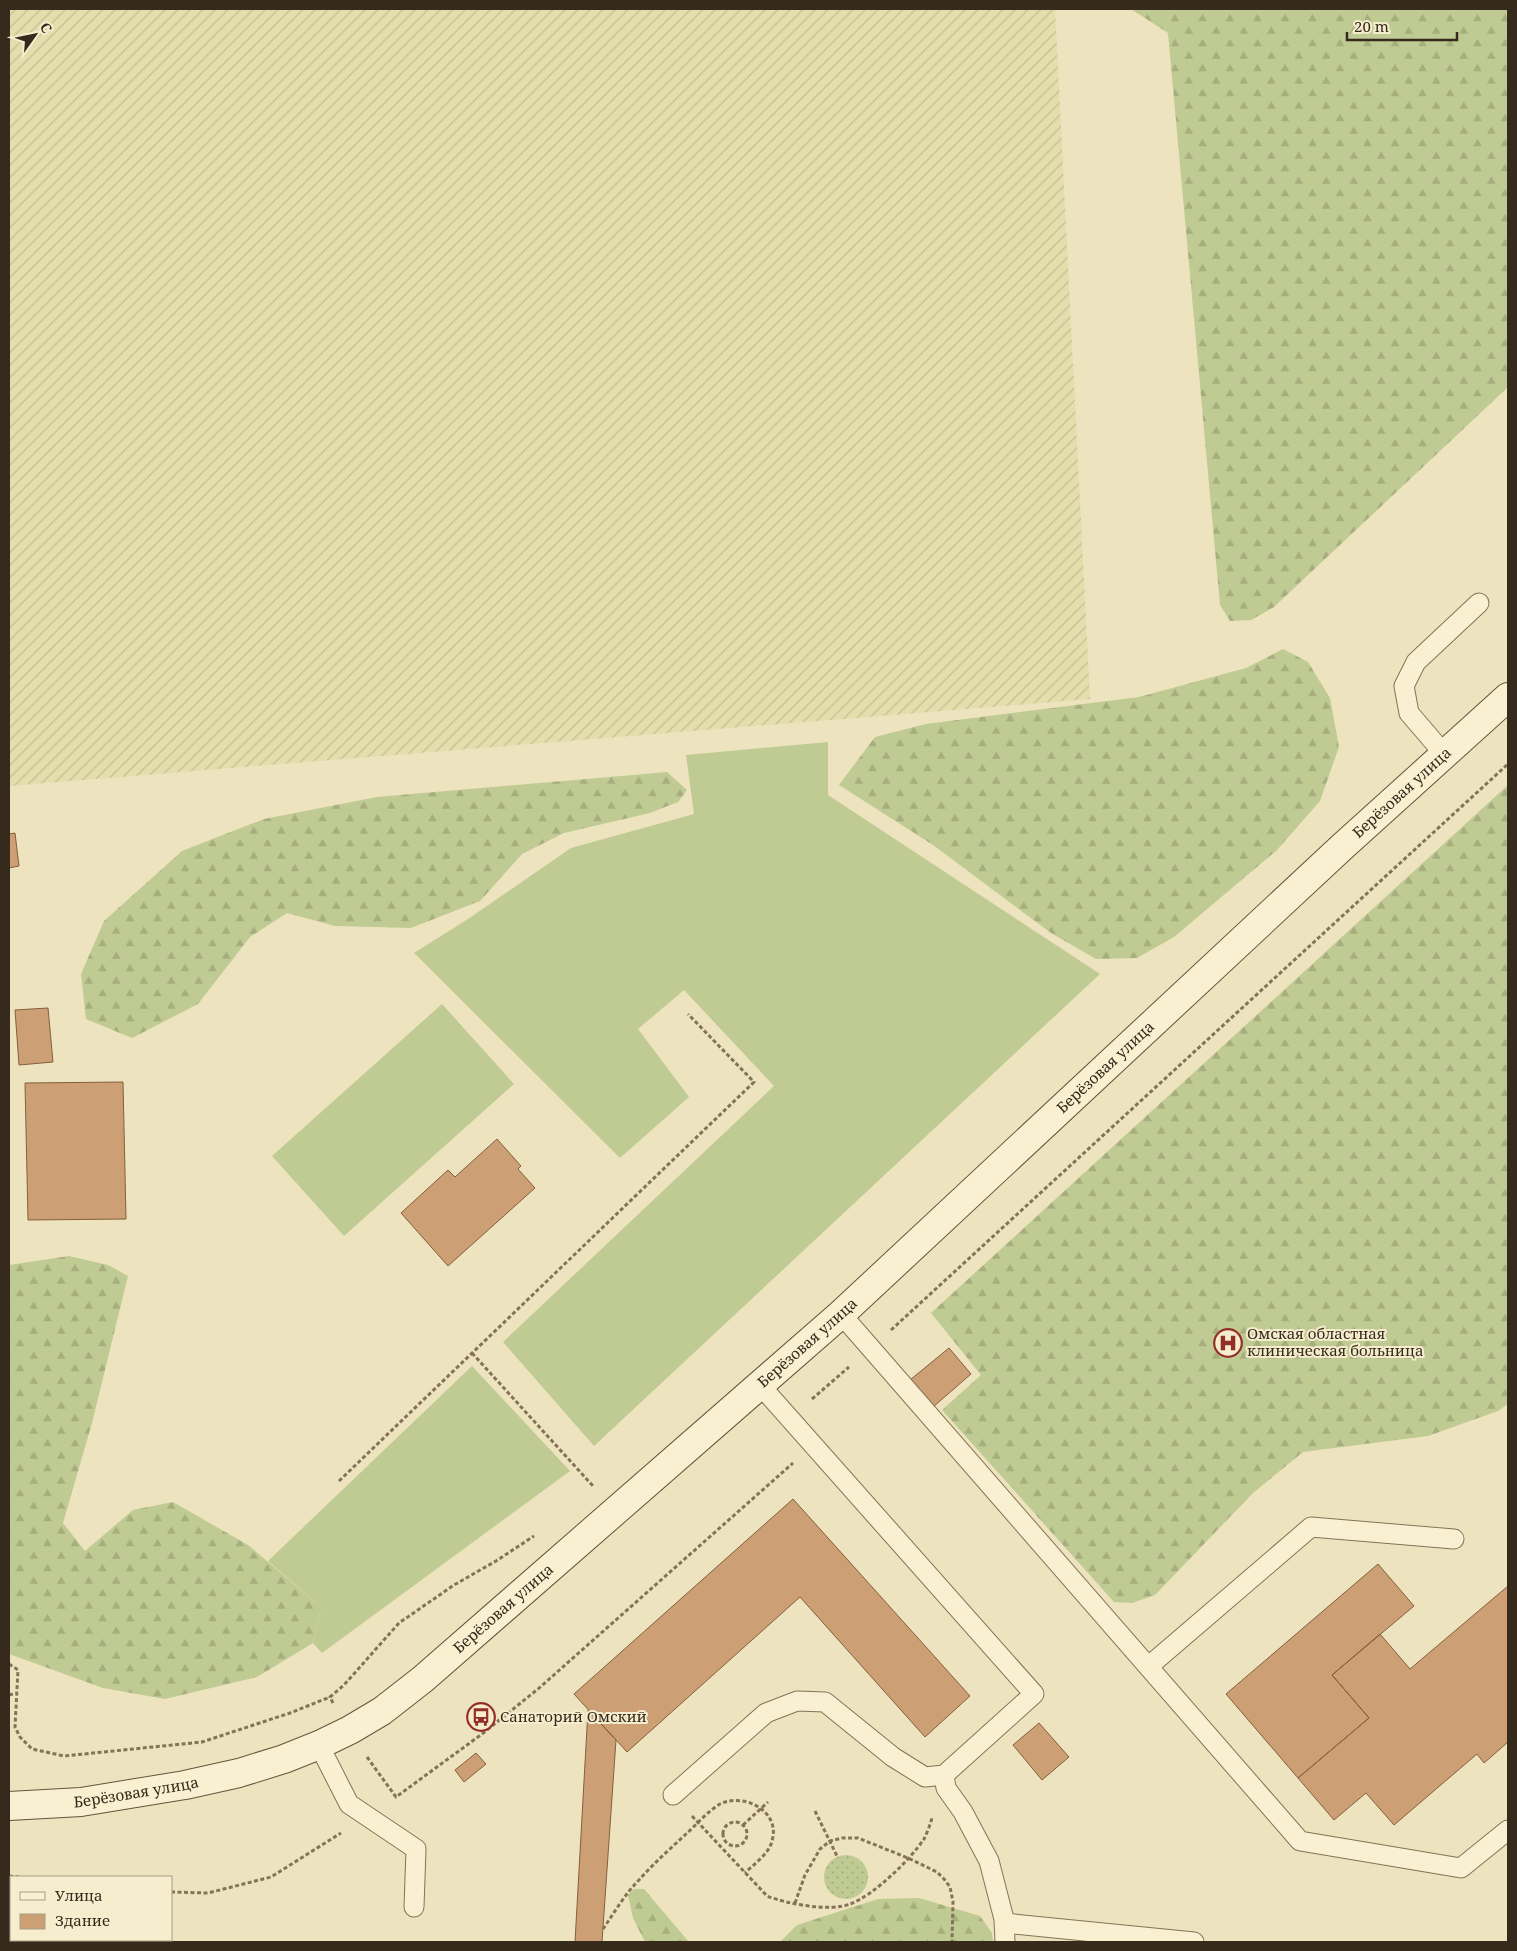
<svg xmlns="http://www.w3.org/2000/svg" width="1517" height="1951" font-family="'Noto Serif',serif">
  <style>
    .farmland { fill: url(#farmland-furrows) }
    .grass { fill: #c0cb93 }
    .forest { fill: url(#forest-firs) }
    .park { fill: url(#park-dots) }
    .building { fill: #cc9f74; stroke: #845f3d }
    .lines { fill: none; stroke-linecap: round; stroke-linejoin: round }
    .service-casing { stroke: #857357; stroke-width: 21 }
    .secondary-casing { stroke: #67543b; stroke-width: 30 }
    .path { stroke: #857357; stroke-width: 3; stroke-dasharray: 4 2.5; stroke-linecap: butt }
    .service { stroke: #f8f0d1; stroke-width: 19 }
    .secondary { stroke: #f8f0d1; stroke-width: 28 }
    .labels { text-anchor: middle; stroke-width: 4; stroke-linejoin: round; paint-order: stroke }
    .street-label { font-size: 15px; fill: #352a1c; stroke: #f5edce }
    .poi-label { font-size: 15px; fill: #352a1c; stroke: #f5edce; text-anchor: start }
  </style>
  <defs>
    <pattern id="farmland-furrows" width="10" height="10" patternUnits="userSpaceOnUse" patternTransform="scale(1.25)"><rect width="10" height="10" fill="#e3deac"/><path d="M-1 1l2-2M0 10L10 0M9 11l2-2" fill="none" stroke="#c3bf93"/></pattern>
    <pattern id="forest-firs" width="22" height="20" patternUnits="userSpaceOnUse" patternTransform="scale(1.25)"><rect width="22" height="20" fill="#c0cb93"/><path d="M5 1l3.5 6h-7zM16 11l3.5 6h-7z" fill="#a6ae7e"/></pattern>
    <pattern id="park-dots" width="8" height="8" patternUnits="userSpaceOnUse" patternTransform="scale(1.25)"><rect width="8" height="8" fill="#c0cb93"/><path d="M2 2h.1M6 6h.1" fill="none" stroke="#a6ae7e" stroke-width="1.8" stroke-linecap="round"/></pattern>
  </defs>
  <rect width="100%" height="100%" fill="#ede3be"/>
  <path class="farmland" d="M9 9H1055L1090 699 9 786Z"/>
  <path class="grass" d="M828 742V795L1100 974 594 1446 503 1342 774 1086 684 990 638 1029 689 1097 620 1158 414 953 468 919 571 848 694 814 686 755Z
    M442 1004 514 1084 344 1236 272 1156Z
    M472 1366 570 1471 322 1653 313 1643 321 1607 268 1561Z"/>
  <path class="forest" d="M1131 9H1508V387L1274 607 1251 620 1230 621 1220 605 1168 33Z
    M1283 649 1308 662 1330 698 1339 747 1320 801 1277 850 1174 937 1137 958 1096 959 1051 933 933 845 839 785 875 737 926 724 1139 697 1246 668Z
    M667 772 687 790 678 802 650 813 564 833 522 854 480 901 411 928 335 926 287 913 250 937 198 1004 132 1038 86 1019 81 974 104 921 182 851 264 819 377 797Z
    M1508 785V1404L1498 1411 1428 1436 1303 1452 1253 1493 1155 1595 1132 1603 1114 1602 942 1410 981 1375 931 1313Z
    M69 1256 108 1265 128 1276 92 1423 63 1523 85 1551 133 1510 173 1502 248 1545 321 1607 313 1643 257 1677 165 1699 103 1688 9 1654V1265Z
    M634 1889H644L689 1942H645L633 1918 628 1895Z
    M919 1898 980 1916 992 1933 993 1942H780L797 1925 878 1899Z"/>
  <path class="park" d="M824 1877a22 22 0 1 1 44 0a22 22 0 1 1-44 0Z"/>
  <path class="building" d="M15 833 19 866 9 868V834Z
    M48 1008 53 1062 19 1065 15 1010Z
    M123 1082 126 1219 28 1220 25 1083Z
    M497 1139 521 1166 518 1169 535 1188 448 1266 401 1213 448 1170 455 1177Z
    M949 1348 971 1374 933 1407 910 1380Z
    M793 1499 970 1696 925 1737 800 1597 627 1752 574 1694Z
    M1378 1564 1414 1606 1332 1675 1369 1718 1298 1778 1226 1694Z
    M1508 1586V1742L1484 1763 1477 1754 1394 1825 1366 1793 1334 1820 1298 1778 1369 1718 1332 1675 1380 1634 1410 1669Z
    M588 1710 616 1740 602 1942H575Z
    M1039 1723 1069 1757 1042 1780 1013 1745Z
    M476 1753 486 1764 464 1782 455 1770Z"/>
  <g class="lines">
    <defs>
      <path id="service" d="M1445 755 1409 713 1404 686 1416 662 1479 603
        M841 1314 1300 1841 1461 1868 1508 1830
        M1149 1666 1311 1527 1454 1539
        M319 1745 349 1804 416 1849 414 1907
        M944 1775 946 1788 963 1812 989 1861 1004 1919 1005 1942
        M673 1795 766 1713 797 1701 825 1702 893 1757 925 1777 944 1775 1034 1694 760 1385
        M1004 1923 1194 1942"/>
      <g id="secondary">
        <path id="s1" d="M9 1806 81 1802 185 1785 239 1773 284 1759 319 1745 350 1730 382 1711 423 1679 841 1314 1342 847 1508 697"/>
      </g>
    </defs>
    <use href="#service" class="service-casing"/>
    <use href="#secondary" class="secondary-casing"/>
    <path class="path" d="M891 1330 1508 764
      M472 1353 593 1486
      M812 1399 849 1367
      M339 1481 754 1082 688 1014
      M9 1664 18 1670 15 1727 20 1737 32 1749 64 1756 202 1742 290 1713 330 1697
      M9 1695 17 1693
      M333 1703 330 1697 344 1685 399 1623 454 1585 496 1561 534 1536
      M367 1757 396 1797 482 1734 538 1689 793 1463
      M815 1811 837 1856
      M692 1816 767 1896C787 1904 830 1912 850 1904 873 1896 910 1860 924 1839 927 1833 930 1825 932 1818
      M723 1834a12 12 0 1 1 24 0a12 12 0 1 1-24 0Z
      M743 1825 768 1802
      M9 1876 19 1877
      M171 1892 208 1893 271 1877 341 1833
      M795 1903 805 1875 820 1849 830 1841 842 1838H858L908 1858 937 1872 944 1879 950 1887 953 1902 952 1942
      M603 1929C614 1913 625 1894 639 1880 653 1864 670 1849 686 1834 696 1825 708 1811 720 1804 745 1792 781 1812 772 1841 769 1854 754 1864 745 1873"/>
    <use href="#service" class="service"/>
    <use href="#secondary" class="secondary"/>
  </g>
  <defs>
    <symbol id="hospital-ring" viewBox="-11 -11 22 22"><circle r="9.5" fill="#f5edce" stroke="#942f28" stroke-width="1.5"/><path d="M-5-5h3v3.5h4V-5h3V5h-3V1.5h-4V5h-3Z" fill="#942f28"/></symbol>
    <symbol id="bus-ring" viewBox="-11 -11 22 22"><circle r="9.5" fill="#f5edce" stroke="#942f28" stroke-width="1.5"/><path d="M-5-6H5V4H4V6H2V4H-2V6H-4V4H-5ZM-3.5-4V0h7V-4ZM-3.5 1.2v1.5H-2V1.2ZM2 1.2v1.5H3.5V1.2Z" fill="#942f28"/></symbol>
  </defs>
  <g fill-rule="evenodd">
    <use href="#hospital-ring" x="1212" y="1327" width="32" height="32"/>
    <use href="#bus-ring" x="465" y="1701" width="32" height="32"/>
  </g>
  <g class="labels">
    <g class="street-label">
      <text dy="5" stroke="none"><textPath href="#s1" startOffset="1762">Берёзовая улица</textPath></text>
      <text dy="5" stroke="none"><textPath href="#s1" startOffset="1358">Берёзовая улица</textPath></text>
      <text dy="5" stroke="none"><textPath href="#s1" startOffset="952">Берёзовая улица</textPath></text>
      <text dy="5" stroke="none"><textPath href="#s1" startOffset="548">Берёзовая улица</textPath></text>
      <text dy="5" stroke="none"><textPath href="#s1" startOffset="128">Берёзовая улица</textPath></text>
    </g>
    <g class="poi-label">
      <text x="1247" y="1339">Омская областная<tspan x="1247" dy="17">клиническая больница</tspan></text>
      <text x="500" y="1722">Санаторий Омский</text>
    </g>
  </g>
  <rect width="1517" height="1951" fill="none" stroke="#352a1c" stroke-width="20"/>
  <rect x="10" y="1876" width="162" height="65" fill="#f5edce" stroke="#a89f87"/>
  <rect x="20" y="1892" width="25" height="8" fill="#f8f0d1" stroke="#a89f87"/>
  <text x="55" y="1901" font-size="15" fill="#352a1c">Улица</text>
  <rect x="20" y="1914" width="25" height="15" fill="#cc9f74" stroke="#a89f87"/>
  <text x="55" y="1926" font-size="15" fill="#352a1c">Здание</text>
  <g transform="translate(35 35) rotate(57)" stroke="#f5edce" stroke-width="4" paint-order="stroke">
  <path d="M0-4L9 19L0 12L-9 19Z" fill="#352a1c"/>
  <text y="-8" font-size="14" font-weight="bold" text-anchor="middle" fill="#352a1c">С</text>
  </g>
  <path d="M1347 32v8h110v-8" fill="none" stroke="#352a1c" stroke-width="2.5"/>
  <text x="1354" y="32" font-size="15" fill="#352a1c" stroke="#f5edce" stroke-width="4" paint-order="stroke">20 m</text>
</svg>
